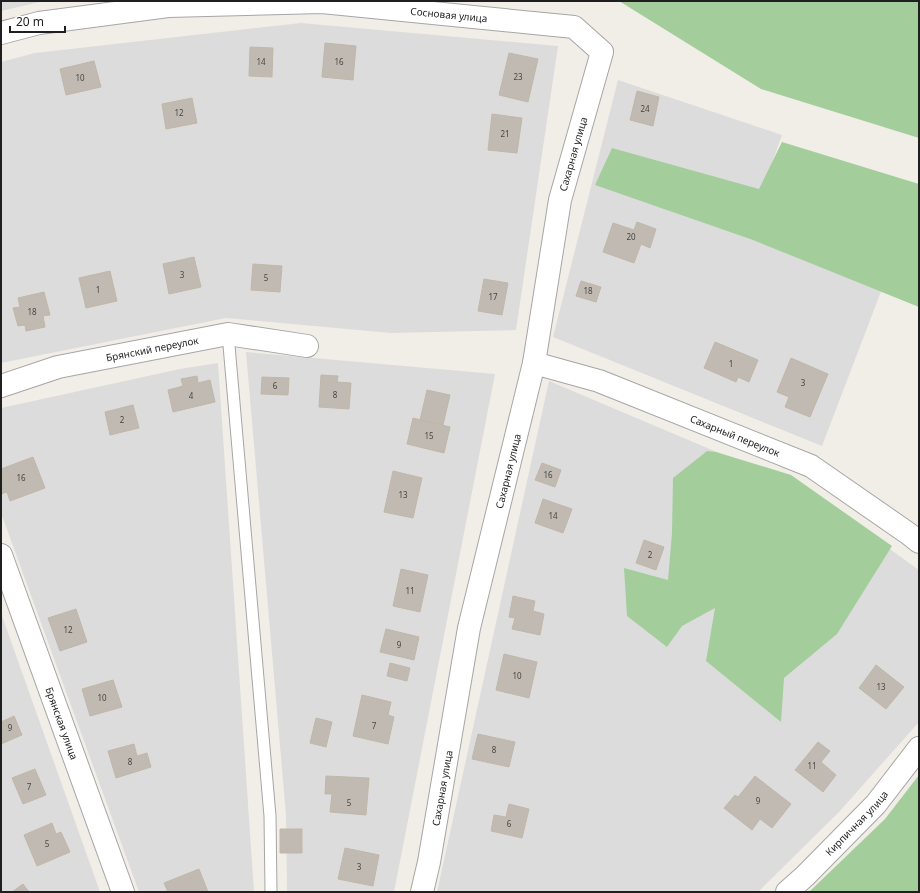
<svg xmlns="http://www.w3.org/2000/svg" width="920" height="893" font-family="'Noto Sans',sans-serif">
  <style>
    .residential { fill: #dddcdc }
    .forest { fill: #a3ce9b }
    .building { fill: #c0bab2; stroke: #c1b7a8 }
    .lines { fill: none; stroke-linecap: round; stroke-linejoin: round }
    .lane-casing { stroke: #a6a6a6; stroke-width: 13 }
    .street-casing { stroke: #a6a6a6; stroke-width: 24 }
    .lane { stroke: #fff; stroke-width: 11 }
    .street { stroke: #fff; stroke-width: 22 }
    .labels { text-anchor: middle; stroke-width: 4; stroke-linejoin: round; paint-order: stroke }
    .number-label { font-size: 8px; fill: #474644 }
    .street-label { font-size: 10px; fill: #1f1f1f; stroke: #fff }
  </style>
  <rect width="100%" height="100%" fill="#f0eee6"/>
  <path class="residential" d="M1 1H44L1 11Z
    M301 23 558 46 516 330 391 333 226 318 1 363V62L35 53Z
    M618 80 782 135 747 232 885 281 822 446 553 337Z
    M246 352 495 374 394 892H287L286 815Z
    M218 363 254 892H139L1 513V408L180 369Z
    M549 381 809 491 919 570V722L839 812 758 892H437Z
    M1 613 100 892H1Z"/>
  <path class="forest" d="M619 1H919V138L761 89Z
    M782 142 919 184V307L753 240 595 185 612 148 759 189Z
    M707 451 716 452 791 475 892 546 837 634 784 678 781 722 706 661 715 608 682 626 667 647 627 616 624 568 668 580 672 533 673 478Z
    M919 775V892H811L810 891 885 819Z"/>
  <path class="building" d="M325 43 356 46 353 80 322 77Z
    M250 47 273 48 272 77 249 76Z
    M509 53 538 59 528 102 499 95Z
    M94 61 101 87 66 95 60 69Z
    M637 91 659 97 653 126 630 120Z
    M192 98 197 123 166 129 162 104Z
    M492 114 522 118 517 153 488 150Z
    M637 222 656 229 650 248 641 244 634 263 603 252 613 223 634 230Z
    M194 257 201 287 169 294 163 264Z
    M253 264 282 266 280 292 251 290Z
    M110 271 117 301 86 308 79 278Z
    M484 279 508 283 502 315 478 311Z
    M581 281 601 287 596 302 576 296Z
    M44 292 50 315 43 316 45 327 26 331 25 325 18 326 13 308 20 307 18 298Z
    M715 342 758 360 749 382 738 377 736 382 704 368Z
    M791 358 828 374 810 417 785 407 789 397 777 392Z
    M321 375 338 376 337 382 351 383 349 409 319 407Z
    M197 376 198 383 210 380 215 402 173 412 168 390 183 386 181 379Z
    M262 377 289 378 288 395 261 394Z
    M427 390 450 395 443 425 420 420Z
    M133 405 139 428 110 435 105 412Z
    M413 418 450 427 444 453 407 444Z
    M33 457 45 488 10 501 7 492 1 494V479H2L1 469Z
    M542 463 561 470 555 487 535 480Z
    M393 471 422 478 413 518 384 512Z
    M543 499 572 509 563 533 535 523Z
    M644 540 664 547 656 570 636 563Z
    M401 569 428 575 420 612 393 606Z
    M513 596 535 601 533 611 544 614 540 635 512 629 515 618 509 617Z
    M76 609 87 642 60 651 48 618Z
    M386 629 419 637 414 660 380 652Z
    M504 654 537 662 529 698 496 690Z
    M390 663 410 668 407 681 387 676Z
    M876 665 904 687 886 709 859 688Z
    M113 680 122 707 90 716 82 689Z
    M362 695 391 702 388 715 394 717 388 744 353 736Z
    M14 716 22 735 1 744V722Z
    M316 718 332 722 326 747 310 743Z
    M478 734 515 742 509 767 472 759Z
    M818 742 830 751 821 762 836 775 823 792 795 770Z
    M134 744 137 756 147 753 151 767 116 778 108 751Z
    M35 769 46 795 23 804 12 778Z
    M326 776 369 778 366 815 330 812 332 794H325Z
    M755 776 791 804 772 828 760 819 752 830 724 808 735 795 738 797Z
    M509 804 529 809 522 838 491 831 494 815 506 817Z
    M52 823 56 834 61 832 70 852 37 866 24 835Z
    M280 829H302V853H280Z
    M345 848 379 855 373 886 338 879Z
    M199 869 208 892H168L164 883Z
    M23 884 29 892H12Z"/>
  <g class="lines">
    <defs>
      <path id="lane" d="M228 334 270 816 271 892"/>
      <g id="street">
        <path id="s1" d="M1 33 39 23 168 6 322 2 574 27 602 52 560 200 534 363 469 628 429 862 422 892"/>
        <path id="s2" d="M534 363 599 381 811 466 909 534 919 542"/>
        <path id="s3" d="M1 386 58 367 228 334 307 346"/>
        <path id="s4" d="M1 555 123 892"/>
        <path id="s5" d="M787 892 805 876 876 804 919 748"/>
      </g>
    </defs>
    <use href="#lane" class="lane-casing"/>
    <use href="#street" class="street-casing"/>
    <use href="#lane" class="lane"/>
    <use href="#street" class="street"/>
  </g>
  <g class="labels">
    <g class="number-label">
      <text x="261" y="65">14</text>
      <text x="339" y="65">16</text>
      <text x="518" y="80">23</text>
      <text x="80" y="81">10</text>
      <text x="645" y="112">24</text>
      <text x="179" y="116">12</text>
      <text x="505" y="137">21</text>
      <text x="631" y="240">20</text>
      <text x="182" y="278">3</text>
      <text x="266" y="281">5</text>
      <text x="98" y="293">1</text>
      <text x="588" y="294">18</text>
      <text x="493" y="300">17</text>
      <text x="32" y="315">18</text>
      <text x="731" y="367">1</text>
      <text x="803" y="386">3</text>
      <text x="275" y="389">6</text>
      <text x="335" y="398">8</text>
      <text x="191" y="399">4</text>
      <text x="122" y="423">2</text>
      <text x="429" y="439">15</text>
      <text x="548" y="478">16</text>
      <text x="21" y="481">16</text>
      <text x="403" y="498">13</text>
      <text x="553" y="519">14</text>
      <text x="650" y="558">2</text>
      <text x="410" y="594">11</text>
      <text x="68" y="633">12</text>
      <text x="399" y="648">9</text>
      <text x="517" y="679">10</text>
      <text x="881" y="690">13</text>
      <text x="102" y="701">10</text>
      <text x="374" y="729">7</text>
      <text x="10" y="731">9</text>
      <text x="494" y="753">8</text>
      <text x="130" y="765">8</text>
      <text x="812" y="769">11</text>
      <text x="29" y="790">7</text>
      <text x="758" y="804">9</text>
      <text x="349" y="806">5</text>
      <text x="509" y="827">6</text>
      <text x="47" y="847">5</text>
      <text x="359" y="870">3</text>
    </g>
    <g class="street-label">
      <text dy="4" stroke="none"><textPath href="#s1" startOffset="451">Сосновая улица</textPath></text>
      <text transform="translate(573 154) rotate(-74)" y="4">Сахарная улица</text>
      <text dy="4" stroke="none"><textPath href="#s3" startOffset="156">Брянский переулок</textPath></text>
      <text dy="4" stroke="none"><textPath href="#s2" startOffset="214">Сахарный переулок</textPath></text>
      <text transform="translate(508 471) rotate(-76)" y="4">Сахарная улица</text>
      <text dy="4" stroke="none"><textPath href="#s4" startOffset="179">Брянская улица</textPath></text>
      <text transform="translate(442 788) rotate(-80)" y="4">Сахарная улица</text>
      <text dy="4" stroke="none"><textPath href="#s5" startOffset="98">Кирпичная улица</textPath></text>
    </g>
  </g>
  <rect width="920" height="893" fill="none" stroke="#1f1f1f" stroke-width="4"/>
  <path d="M10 26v6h55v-6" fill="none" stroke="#1f1f1f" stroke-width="2"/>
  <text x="16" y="26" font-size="12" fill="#1f1f1f" stroke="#ffffff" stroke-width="3" paint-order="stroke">20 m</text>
</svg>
